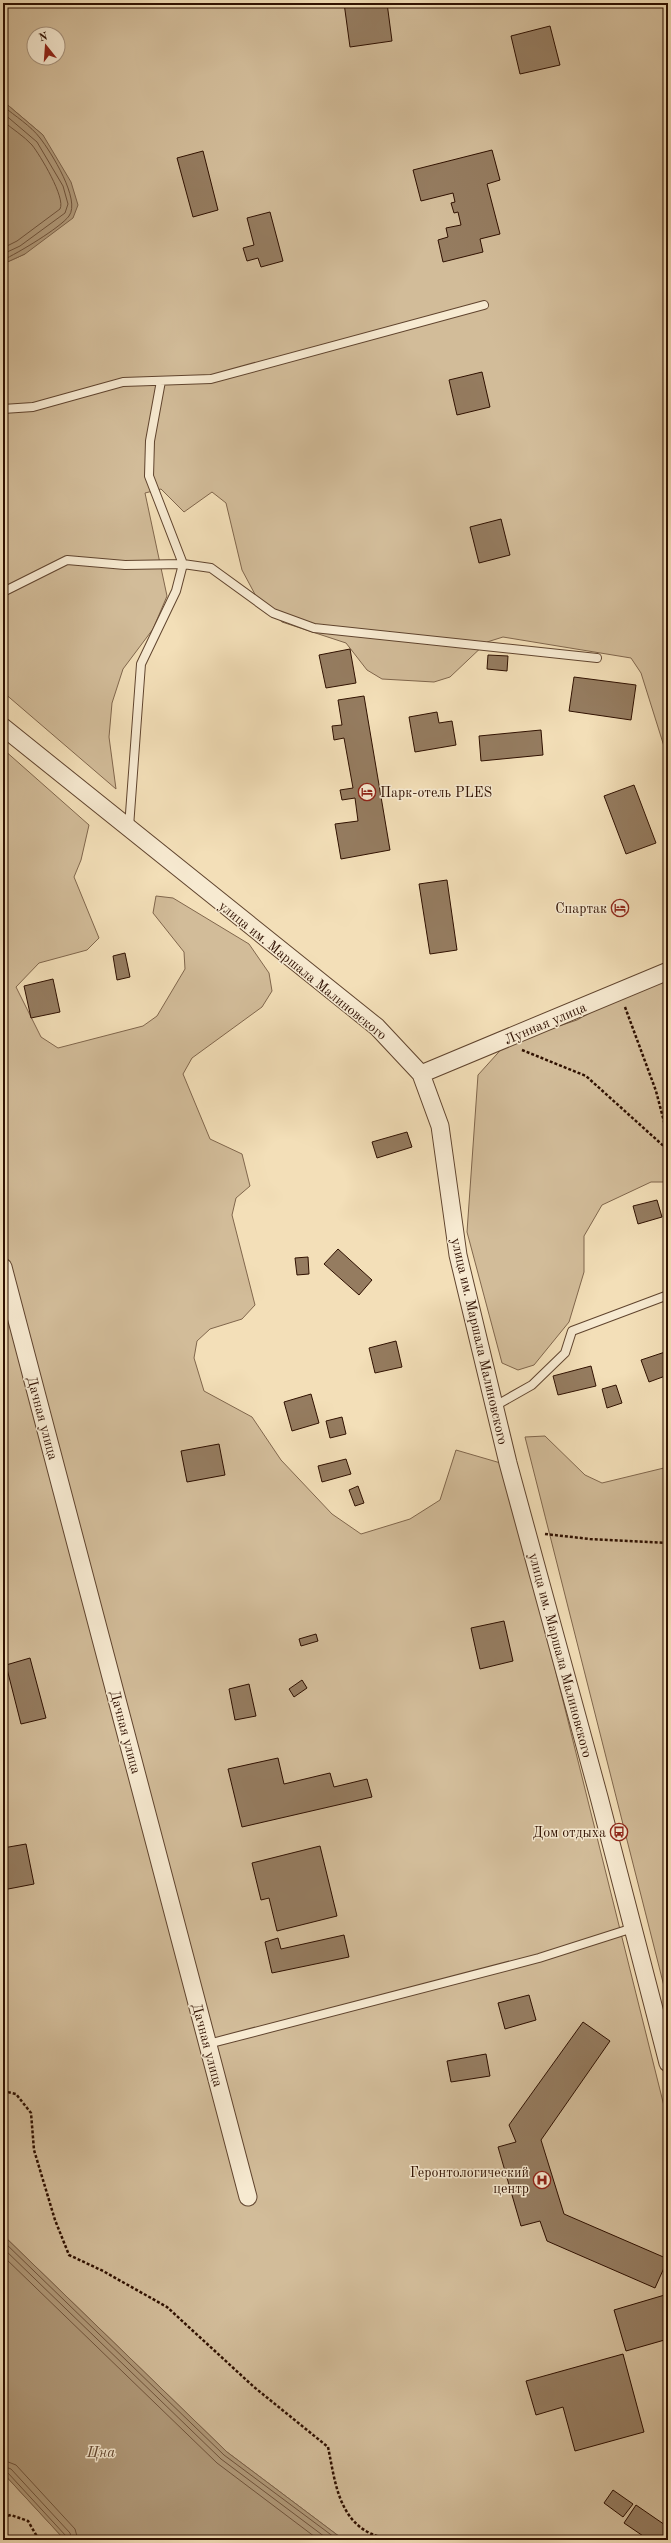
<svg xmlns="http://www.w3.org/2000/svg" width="671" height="2543" font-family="'Old Standard TT',serif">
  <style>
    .green { fill: #d2bc99; stroke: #80664c; fill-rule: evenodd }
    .water { fill: #b09979; stroke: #7c6249 }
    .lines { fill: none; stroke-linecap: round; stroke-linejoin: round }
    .shore { stroke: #70543c; stroke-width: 1 }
    .building { fill: #957c60; stroke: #2f1000 }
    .lane-casing { stroke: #60442e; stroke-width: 10 }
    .street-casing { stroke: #60442e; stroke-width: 19 }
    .path { stroke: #2f1000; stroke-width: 2.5; stroke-dasharray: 3 2; stroke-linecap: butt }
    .lane { stroke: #f7ead1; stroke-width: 8 }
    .street { stroke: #f7ead1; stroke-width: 17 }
    .labels { text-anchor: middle; stroke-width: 3; stroke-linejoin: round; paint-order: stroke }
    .poi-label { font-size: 14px; fill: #2f1000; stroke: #f7ead1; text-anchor: end }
    .street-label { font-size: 14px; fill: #2f1000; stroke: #f7ead1 }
    .water-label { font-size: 15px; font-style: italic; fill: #634730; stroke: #f7ead1 }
  </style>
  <rect width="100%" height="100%" fill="#f3dfb8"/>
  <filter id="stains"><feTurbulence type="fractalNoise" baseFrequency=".005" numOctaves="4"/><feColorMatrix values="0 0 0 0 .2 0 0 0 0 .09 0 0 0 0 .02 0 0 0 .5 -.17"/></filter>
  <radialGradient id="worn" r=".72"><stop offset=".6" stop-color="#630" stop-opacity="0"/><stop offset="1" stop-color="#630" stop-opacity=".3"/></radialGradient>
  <path class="green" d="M3 3H668V759L641 673 631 658 503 637 487 642 450 677 434 682 382 679 367 670 346 643 282 622 258 600 242 570 226 503 212 492 184 512 161 489 145 493 167 596 153 629 123 669 112 703 109 737 116 789 3 692V264L25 254 43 135 3 101ZM34 34H58V58H34Z
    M3 749 89 825 81 860 74 877 99 938 87 950 39 963 16 987 41 1037 58 1048 143 1026 157 1016 185 969 184 952 153 913 156 896 173 898 249 944 269 973 272 991 262 1007 192 1058 183 1074 210 1139 242 1154 250 1186 236 1198 232 1215 255 1305 242 1319 210 1329 197 1341 194 1358 204 1391 252 1417 281 1460 332 1514 361 1534 410 1519 440 1500 456 1450 504 1464 668 2122V2540H344L227 2452 3 2235Z
    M668 976V1182H651L602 1205 584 1236V1272L569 1322 534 1365 518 1370 502 1363 467 1232 478 1075 506 1044 577 1020 617 998Z
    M545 1436 585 1475 602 1483 668 1467V2002L525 1437Z
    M3 2473 65 2540H3Z"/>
  <path class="water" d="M3 101 43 135 71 182 78 205 73 218 25 254 3 264Z
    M3 2235 227 2452 344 2540H65L63 2538 3 2473Z"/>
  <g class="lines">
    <path class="shore" d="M3 106C15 116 31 126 40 138 51 152 81 200 69 216 60 228 18 253 3 260
      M3 113 37 142 63 186 68 204 65 213 20 246 3 254
      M3 121C12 129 24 136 32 145 40 155 66 198 60 209L17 241 3 248
      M3 2241 224 2455 338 2540
      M3 2248 221 2459 329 2540
      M3 2256 217 2463 319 2540
      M3 2460 16 2465 75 2529 78 2540
      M3 2466 11 2469 70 2533 72 2540
      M3 2471 8 2473 66 2536 67 2540"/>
  </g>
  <path class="building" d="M344 3H387L392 41 350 47Z
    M550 26 560 65 520 74 511 36Z
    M492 150 500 180 487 184 500 234 480 239 483 252 443 262 438 240 448 237 446 228 461 225 458 212 454 213 451 203 455 202 453 193 421 201 413 170Z
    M203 151 218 210 193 217 177 158Z
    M270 212 283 261 261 267 258 258 247 261 243 248 254 245 247 218Z
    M482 372 490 407 457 415 449 380Z
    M501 519 510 555 479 563 470 527Z
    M350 649 356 683 326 688 319 655Z
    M488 655 508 656 507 671 487 669Z
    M574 677 636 685 631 720 569 711Z
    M364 696 390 850 341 859 335 824 358 821 355 798 342 800 340 790 353 788 344 738 334 740 332 726 342 725 338 700Z
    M437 712 439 723 452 721 456 745 415 752 409 717Z
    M541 730 543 755 481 761 479 736Z
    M634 785 656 843 626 854 604 796Z
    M447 880 457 950 430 954 419 884Z
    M125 953 130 977 117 980 113 956Z
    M53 979 60 1012 31 1018 24 986Z
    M407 1132 412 1147 377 1158 372 1142Z
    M657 1200 662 1217 638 1224 633 1206Z
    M338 1249 372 1280 359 1295 324 1264Z
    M308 1257 309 1274 297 1275 295 1258Z
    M396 1341 402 1367 375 1373 369 1348Z
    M668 1351V1375L649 1382 641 1360Z
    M591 1366 596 1386 558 1395 553 1376Z
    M616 1385 622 1403 607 1408 602 1389Z
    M311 1394 319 1423 292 1431 284 1402Z
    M342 1417 346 1434 330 1438 326 1421Z
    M219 1444 225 1475 187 1482 181 1451Z
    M346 1459 351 1474 322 1482 318 1466Z
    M358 1486 364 1503 355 1506 349 1490Z
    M504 1621 513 1661 480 1669 471 1628Z
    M316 1634 318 1641 301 1646 299 1639Z
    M30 1658 46 1718 21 1724 6 1665Z
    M302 1680 307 1688 294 1697 289 1689Z
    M249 1684 256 1716 235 1720 229 1689Z
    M278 1758 284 1784 330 1773 334 1787 367 1779 372 1797 242 1827 228 1769Z
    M26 1844 34 1884 3 1890V1848Z
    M320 1846 337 1916 277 1931 269 1898 261 1900 252 1863Z
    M344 1935 349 1957 272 1973 265 1942 278 1938 281 1949Z
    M529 1995 536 2020 505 2029 498 2003Z
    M583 2022 610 2041 541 2140 564 2214 668 2259 655 2288 547 2241 540 2221 521 2226 498 2147 516 2142 509 2125Z
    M486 2054 490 2076 451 2082 447 2061Z
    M668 2294V2339L626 2351 614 2310Z
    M623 2354 644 2432 575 2451 563 2407 536 2415 526 2381Z
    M613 2490 633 2504 623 2517 604 2503Z
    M636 2505 668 2527V2540H649L624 2523Z"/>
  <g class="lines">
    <defs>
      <path id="lane" d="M3 409 33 407 123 382 211 379 484 305
        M3 592 67 560 125 565 183 564 211 568 273 613 314 628 597 658
        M129 827 141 664 176 591 183 564 149 476 150 441 161 381
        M495 1406 532 1385 565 1353 572 1331 668 1295
        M208 2044 539 1958 633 1928"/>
      <path id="street" d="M3 727 377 1027 421 1074 440 1126 458 1255 508 1463 599 1797 668 2063
        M421 1074 668 971
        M3 1267 248 2197"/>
    </defs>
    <use href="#lane" class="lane-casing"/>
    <use href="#street" class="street-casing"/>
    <path class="path" d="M625 1007 656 1091 668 1137
      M522 1050 586 1076 668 1150
      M545 1534 590 1539 668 1543
      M3 2091 16 2094 31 2113 34 2150 55 2220 69 2255 103 2271 167 2307 254 2387 328 2447C335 2480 338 2523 377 2536 385 2538 395 2539 404 2540
      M3 2517 11 2515 28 2521 39 2540"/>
    <use href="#lane" class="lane"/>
    <use href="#street" class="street"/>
  </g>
  <defs>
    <symbol id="hotel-ring" viewBox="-11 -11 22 22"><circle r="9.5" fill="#f7ead1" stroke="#8f2418" stroke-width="1.5"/><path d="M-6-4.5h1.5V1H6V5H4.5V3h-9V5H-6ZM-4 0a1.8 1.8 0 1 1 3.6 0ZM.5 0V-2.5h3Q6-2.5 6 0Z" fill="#8f2418"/></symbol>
    <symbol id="bus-ring" viewBox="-11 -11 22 22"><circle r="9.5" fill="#f7ead1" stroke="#8f2418" stroke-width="1.5"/><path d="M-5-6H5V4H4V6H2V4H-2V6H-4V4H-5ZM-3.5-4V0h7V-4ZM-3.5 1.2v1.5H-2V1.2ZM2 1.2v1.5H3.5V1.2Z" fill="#8f2418"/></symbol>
    <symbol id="hospital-ring" viewBox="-11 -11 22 22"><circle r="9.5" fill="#f7ead1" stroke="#8f2418" stroke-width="1.5"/><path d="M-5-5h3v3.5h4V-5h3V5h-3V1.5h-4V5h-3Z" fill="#8f2418"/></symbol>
  </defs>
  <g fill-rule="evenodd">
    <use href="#hotel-ring" x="357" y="782" width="20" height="20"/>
    <use href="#hotel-ring" x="610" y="898" width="20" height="20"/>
    <use href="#bus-ring" x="609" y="1822" width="20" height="20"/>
    <use href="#hospital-ring" x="532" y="2170" width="20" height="20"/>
  </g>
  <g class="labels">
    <g class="poi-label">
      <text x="380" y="797" text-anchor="start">Парк-отель PLES</text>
      <text x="607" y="913">Спартак</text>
      <text x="606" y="1837">Дом отдыха</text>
      <text x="529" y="2177">Геронтологический<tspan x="529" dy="16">центр</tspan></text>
    </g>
    <g class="street-label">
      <text transform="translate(303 970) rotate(39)" y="5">улица им. Маршала Малиновского</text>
      <text transform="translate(545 1023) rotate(-23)" y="5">Лунная улица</text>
      <text transform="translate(480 1341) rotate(77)" y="5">улица им. Маршала Малиновского</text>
      <text transform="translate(43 1418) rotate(75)" y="5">Дачная улица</text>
      <text transform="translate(561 1655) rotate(75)" y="5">улица им. Маршала Малиновского</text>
      <text transform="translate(126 1732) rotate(75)" y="5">Дачная улица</text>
      <text transform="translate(208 2045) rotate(75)" y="5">Дачная улица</text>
    </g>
    <g class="water-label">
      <text x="101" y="2457">Цна</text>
    </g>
  </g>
  <rect width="671" height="2543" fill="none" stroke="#f3dfb8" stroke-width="16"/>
  <rect x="4" y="4" width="663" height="2535" fill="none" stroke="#2f1000" stroke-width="2"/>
  <rect x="8" y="8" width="655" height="2527" fill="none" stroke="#2f1000"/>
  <g transform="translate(46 46) rotate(343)"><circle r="19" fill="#f7ead1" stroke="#a7937d"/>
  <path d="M0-3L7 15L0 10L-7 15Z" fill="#8f2418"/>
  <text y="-6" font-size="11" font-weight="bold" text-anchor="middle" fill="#2f1000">N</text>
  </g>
  <rect width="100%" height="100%" filter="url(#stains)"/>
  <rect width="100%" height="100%" fill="url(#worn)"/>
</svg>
